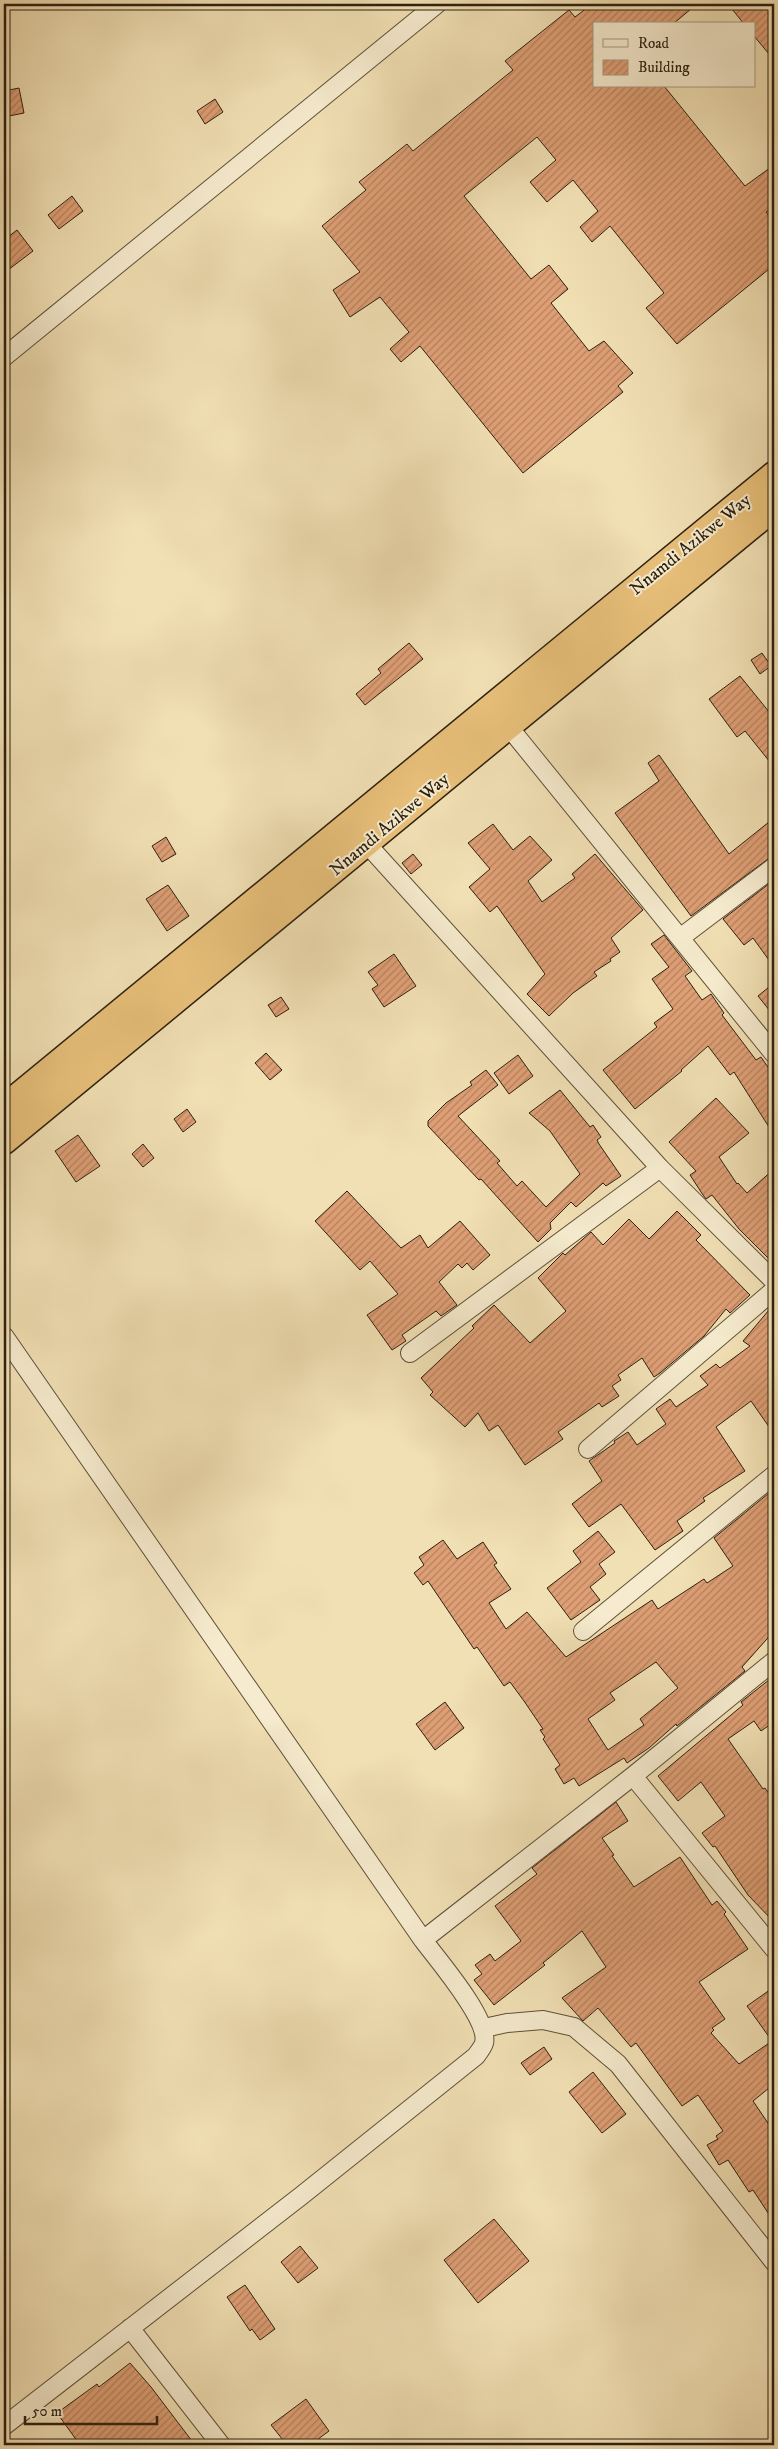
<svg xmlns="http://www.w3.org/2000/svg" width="778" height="2449" font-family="'IM FELL DW Pica',serif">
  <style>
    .building { fill: url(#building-hatch); stroke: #2d2010; fill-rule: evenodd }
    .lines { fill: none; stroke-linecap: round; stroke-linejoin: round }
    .minor-casing { stroke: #5e5039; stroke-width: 20 }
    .highway-casing { stroke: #2d2010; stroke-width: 29 }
    .minor { stroke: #f6ebce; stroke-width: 18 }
    .highway { stroke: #e8c07a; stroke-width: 26 }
    .labels { text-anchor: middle; stroke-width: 4; stroke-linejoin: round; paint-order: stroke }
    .street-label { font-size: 18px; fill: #2d2010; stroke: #f6ebce }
  </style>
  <defs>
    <pattern id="building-hatch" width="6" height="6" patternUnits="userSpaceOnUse" patternTransform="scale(1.25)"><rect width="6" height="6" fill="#df9f75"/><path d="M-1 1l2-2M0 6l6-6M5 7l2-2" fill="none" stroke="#b5815f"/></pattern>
  </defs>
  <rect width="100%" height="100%" fill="#f1e0b4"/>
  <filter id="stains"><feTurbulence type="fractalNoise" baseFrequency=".004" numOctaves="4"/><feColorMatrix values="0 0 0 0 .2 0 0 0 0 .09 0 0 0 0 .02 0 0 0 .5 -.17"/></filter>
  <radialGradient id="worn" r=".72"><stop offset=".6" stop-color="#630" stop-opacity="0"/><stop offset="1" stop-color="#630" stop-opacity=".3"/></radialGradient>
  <path class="building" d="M592 4H697L673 24H594V86H664L745 186 774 165V207L766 212 774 222V265L677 344 646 308 664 293 610 226 592 242 580 227 598 211 573 180 547 202 530 182 556 160 537 137 464 196 531 279 549 265 568 289 551 303 589 351 604 341 633 373 618 386 623 392 523 473 420 346 401 362 390 349 409 332 380 297 350 317 333 290 360 272 322 226 366 190 359 182 407 144 413 151 513 70 505 61 569 10 575 17Z
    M728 4H774V60L754 36V24H744Z
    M19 88 24 113 4 117V91Z
    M215 99 223 112 205 124 197 111Z
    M72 196 83 211 59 229 48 215Z
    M17 230 33 251 4 273V240Z
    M409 643 423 659 365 705 356 694 381 673 378 669Z
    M762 653 771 666 760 674 751 660Z
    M740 676 774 718V767L745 731 737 737 709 699Z
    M659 755 729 854 774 818V857L768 859 691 916 615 813 659 781 648 763Z
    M493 824 513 850 530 836 552 860 528 881 542 902 575 878 572 874 595 854 643 910 611 938 620 952 610 959 611 961 594 972 597 976 573 993 549 1016 527 994 545 974 497 906 490 912 469 887 490 869 468 843Z
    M166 837 176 854 162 862 152 846Z
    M413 854 422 865 411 874 402 863Z
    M774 880V967L753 938 744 945 723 919Z
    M168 885 189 916 167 931 146 899Z
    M664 935 692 971 685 976 702 1000 711 994 724 1013 722 1015 756 1060 761 1057 774 1076V1135L734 1072 730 1075 708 1046 681 1070 682 1071 635 1109 603 1070 657 1027 654 1023 673 1009 652 979 669 967 651 944Z
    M394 954 416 986 384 1007 372 989 378 985 368 972Z
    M774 983V1016L758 996Z
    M281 997 289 1009 276 1017 268 1005Z
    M266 1053 282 1070 270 1080 255 1063Z
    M518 1055 533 1076 509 1094 494 1073Z
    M486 1070 498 1085 458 1116 500 1161 497 1163 517 1186 522 1181 546 1207 580 1174 550 1131 529 1113 560 1090 590 1127 593 1125 601 1137 597 1140 599 1144 621 1176 606 1186 603 1183 576 1207 571 1202 550 1223 551 1229 538 1242 481 1179 479 1180 428 1126V1121L446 1103 472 1085 470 1082Z
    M716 1098 749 1133 719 1157 737 1184 738 1183 747 1193 774 1169V1264L739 1229 712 1195 706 1199 703 1195 690 1175 696 1171 669 1142Z
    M187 1109 196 1122 183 1132 174 1119Z
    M78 1135 100 1166 76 1182 55 1151Z
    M143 1144 154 1158 143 1167 132 1154Z
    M347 1191 401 1248 420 1235 428 1248 460 1221 490 1255 473 1270 467 1263 462 1268 458 1264 439 1282 457 1305 441 1316 436 1311 402 1335 406 1341 392 1350 367 1315 398 1294 370 1261 360 1270 315 1221Z
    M677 1211 701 1235 696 1240 750 1295 730 1313 726 1309 704 1336 660 1373 654 1377 642 1358 618 1375 621 1380 612 1386 619 1396 602 1407 599 1403 558 1432 563 1439 525 1465 498 1425 489 1431 478 1413 465 1427 430 1395 433 1392 421 1378 474 1328 472 1326 494 1305 530 1343 566 1311 538 1278 563 1253 565 1255 591 1232 603 1245 629 1219 649 1239Z
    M774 1304V1434L751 1401 716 1427 745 1471 703 1498 705 1501 677 1521 683 1531 655 1550 621 1504 589 1527 572 1504 602 1481 589 1461 615 1443 614 1441 628 1432 637 1445 666 1424 656 1409 670 1399 676 1407 708 1385 700 1376 716 1364 720 1368 750 1346 743 1341Z
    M774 1489V1631L742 1667 745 1671 677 1726 676 1724 649 1748 627 1763 624 1758 579 1786 574 1778 564 1784 555 1769 560 1765 543 1739 545 1737 540 1730 543 1729 524 1701 510 1682 504 1686 477 1647 474 1649 428 1581 423 1585 414 1573 424 1565 419 1557 443 1540 457 1559 483 1542 497 1563 494 1565 511 1589 489 1603 506 1629 527 1612 566 1657 652 1600 658 1609 704 1579 707 1583 733 1566 714 1538ZM656 1662 678 1688 640 1719 644 1725 608 1750 588 1719 615 1700 610 1693Z
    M598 1531 615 1552 599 1564 606 1574 590 1587 600 1600 571 1620 547 1588 581 1562 573 1551Z
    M774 1676V1722L761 1731 754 1721 728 1739 763 1789 765 1788 774 1801V1922L748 1895 715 1846 713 1847 702 1833 725 1816 701 1782 678 1801 658 1776 743 1705 741 1702Z
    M445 1702 464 1728 435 1750 416 1724Z
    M616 1802 628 1821 602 1838 614 1855 612 1856 634 1887 680 1857 712 1905 717 1901 726 1912 724 1914 748 1949 699 1982 725 2019 712 2028 714 2030 711 2033 739 2064 772 2041 747 2006 774 1987V2084L753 2101 774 2132V2222L753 2190 749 2192 728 2160 719 2165 707 2145 718 2139 716 2136 723 2131 698 2095 682 2106 636 2043 631 2047 598 2008 583 2021 562 1998 606 1967 582 1931 543 1963 545 1965 494 2005 474 1980 482 1974 475 1965 490 1954 495 1961 521 1941 495 1906 537 1874 532 1868Z
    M544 2047 552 2059 530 2075 521 2063Z
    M593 2072 626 2114 602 2133 569 2092Z
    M494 2219 529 2261 478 2303 444 2260Z
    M300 2246 318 2268 298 2283 281 2262Z
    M245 2285 275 2329 260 2340 252 2329 250 2331 227 2297Z
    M130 2363 151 2387 195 2445H80L57 2413 97 2384 99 2387Z
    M306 2399 329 2431 310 2445H287L271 2425Z"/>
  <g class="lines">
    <defs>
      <path id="minor" d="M4 357 437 4
        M508 726 774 1054
        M366 843 660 1168 774 1281
        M680 938 774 867
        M4 1336 423 1940C437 1959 490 2020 484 2043 483 2047 478 2053 476 2056L301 2196 4 2426
        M410 1353 660 1168
        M588 1449 774 1290
        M583 1631 774 1475
        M633 1776 774 1949
        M423 1940 633 1776 774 1661
        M484 2028 507 2023 543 2020 574 2027 618 2064 774 2262
        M130 2328 221 2445"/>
      <path id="highway" d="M4 1108 774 475
        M4 1141 774 507"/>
    </defs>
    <use href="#minor" class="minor-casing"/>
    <use href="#highway" class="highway-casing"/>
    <use href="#minor" class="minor"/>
    <use href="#highway" class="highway"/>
  </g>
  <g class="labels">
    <g class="street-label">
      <text transform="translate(690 544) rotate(-39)" y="6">Nnamdi Azikwe Way</text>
      <text transform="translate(389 824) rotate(-40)" y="6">Nnamdi Azikwe Way</text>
    </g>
  </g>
  <rect width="778" height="2449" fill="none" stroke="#f1e0b4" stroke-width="20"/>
  <rect x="5" y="5" width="768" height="2439" fill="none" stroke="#2d2010" stroke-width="2.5"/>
  <rect x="10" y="10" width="758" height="2429" fill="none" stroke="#2d2010"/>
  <rect x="593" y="22" width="162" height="65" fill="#f6ebce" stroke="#a69a82"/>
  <rect x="603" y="39" width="25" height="8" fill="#f6ebce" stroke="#a69a82"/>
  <text x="638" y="48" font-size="15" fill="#2d2010">Road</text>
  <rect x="603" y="60" width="25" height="15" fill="url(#building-hatch)" stroke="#a69a82"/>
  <text x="638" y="72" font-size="15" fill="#2d2010">Building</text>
  <path d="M25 2416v8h132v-8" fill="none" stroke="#2d2010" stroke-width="2.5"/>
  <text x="32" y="2416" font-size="15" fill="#2d2010" stroke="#f6ebce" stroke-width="4" paint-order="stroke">50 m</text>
  <rect width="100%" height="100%" filter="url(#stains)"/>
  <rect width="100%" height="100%" fill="url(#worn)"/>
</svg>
